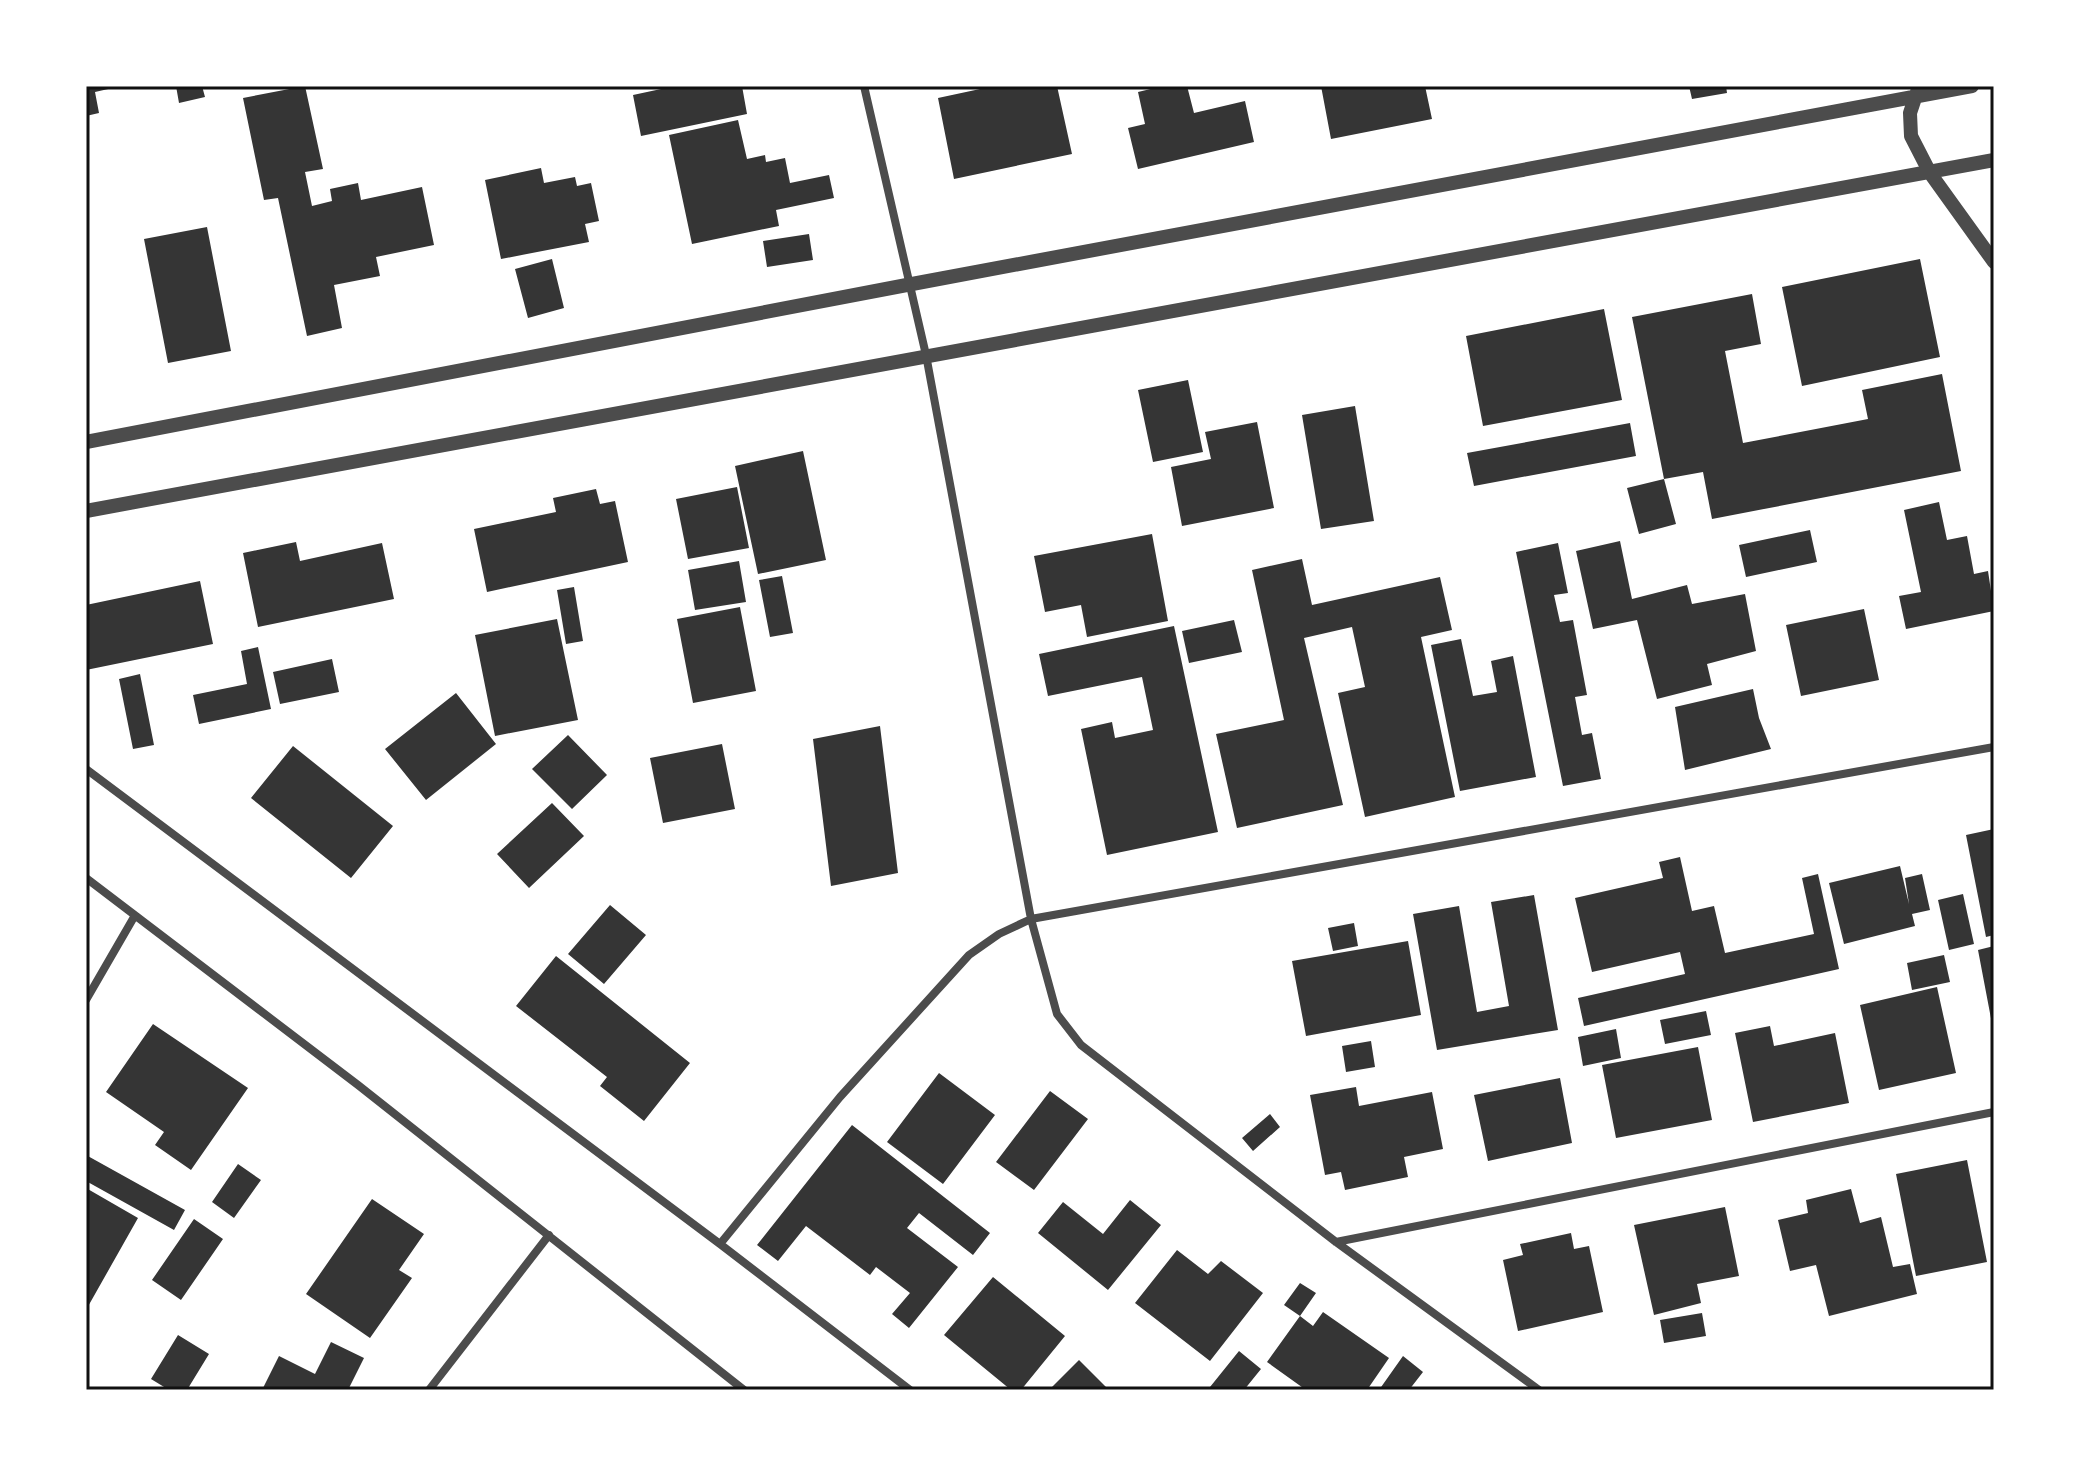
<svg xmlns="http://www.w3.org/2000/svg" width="2080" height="1476" font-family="'PT Sans Narrow',sans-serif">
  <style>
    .building { fill: #353535 }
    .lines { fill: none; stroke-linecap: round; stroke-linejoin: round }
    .minor { stroke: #4c4c4c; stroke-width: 8 }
    .tertiary { stroke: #4c4c4c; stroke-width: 14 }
    .neatline { fill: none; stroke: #111; stroke-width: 3 }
  </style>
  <rect width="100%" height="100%" fill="#fff"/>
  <path class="building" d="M86 86H117V87L95 92 99 113 86 116Z
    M176 86H202L205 97 179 103Z
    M305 86 323 169 305 172 312 206 332 201 330 189 358 183 361 200 422 187 434 245 376 257 380 276 334 285 342 328 307 336 278 198 264 200 243 98Z
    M675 86H742L747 114 641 136 633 95Z
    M994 86H1057L1072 154 954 179 938 98Z
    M1163 86H1187L1194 113 1245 101 1254 142 1138 169 1128 128 1145 124 1138 92Z
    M1321 86H1425L1432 119 1331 139Z
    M1689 86H1726L1727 93 1692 99Z
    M738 120 747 159 765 155 766 162 785 158 790 183 829 175 834 198 776 210 779 226 692 244 669 135Z
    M541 168 544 183 575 177 577 186 591 183 599 221 585 224 589 242 501 259 485 180Z
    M207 227 231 351 168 363 144 239Z
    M809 234 813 260 767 267 763 241Z
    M552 259 564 308 528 318 515 269Z
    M1920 259 1940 357 1802 386 1782 287Z
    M1752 294 1761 344 1725 351 1743 443 1868 419 1862 390 1942 374 1961 471 1712 519 1703 472 1664 479 1632 317Z
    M1604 309 1622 400 1483 426 1466 336Z
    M1188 380 1203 452 1153 462 1138 390Z
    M1355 406 1374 521 1321 529 1302 415Z
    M1257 422 1274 508 1182 526 1171 467 1211 459 1205 432Z
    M1630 423 1636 456 1474 486 1467 453Z
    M803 451 826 560 758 574 735 466Z
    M1664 479 1676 524 1639 534 1627 488Z
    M737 487 749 548 688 559 676 499Z
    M596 489 600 504 615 501 628 562 487 592 474 529 556 512 553 498Z
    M1939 502 1947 540 1967 536 1974 574 1988 571 1994 611 1906 629 1899 596 1921 592 1904 510Z
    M1810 530 1817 562 1746 577 1739 545Z
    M1152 534 1168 621 1087 637 1081 605 1045 612 1034 556Z
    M1620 541 1632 599 1687 585 1692 604 1745 594 1756 651 1707 664 1712 685 1657 699 1637 620 1593 629 1576 551Z
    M296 542 300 561 382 543 394 599 258 627 243 553Z
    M1558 543 1568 593 1554 595 1560 622 1573 620 1587 695 1575 697 1582 735 1592 733 1601 779 1563 786 1516 552Z
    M1302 559 1312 605 1440 577 1452 630 1421 637 1455 797 1365 817 1338 693 1365 687 1352 627 1304 638 1343 805 1237 828 1216 734 1284 720 1252 570Z
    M739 561 746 602 695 610 688 570Z
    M782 576 793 633 770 637 759 580Z
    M200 581 213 644 86 670V605Z
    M574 587 583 641 566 644 557 590Z
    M740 607 756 691 693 703 677 619Z
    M1864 609 1879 680 1801 696 1786 625Z
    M557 619 578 720 495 736 475 635Z
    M1234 620 1242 652 1189 663 1182 631Z
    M1174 626 1218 832 1107 855 1081 729 1112 722 1115 738 1153 730 1142 677 1048 696 1039 654Z
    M1461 639 1473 696 1497 692 1491 661 1513 656 1536 777 1460 791 1431 645Z
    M258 647 271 709 199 724 193 695 247 684 241 651Z
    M332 659 339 692 280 704 273 672Z
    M140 674 154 745 133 749 119 679Z
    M1753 689 1759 718 1771 749 1685 770 1675 707Z
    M456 693 496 744 426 800 385 749Z
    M880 726 898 873 831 886 813 739Z
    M568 735 607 775 572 809 532 769Z
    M722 744 735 809 663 823 650 758Z
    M293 746 393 826 351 878 251 798Z
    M552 803 584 836 529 888 497 854Z
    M1994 829V935L1986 937 1966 835Z
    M1680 857 1692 911 1714 906 1725 953 1814 934 1802 878 1818 874 1839 969 1584 1026 1578 998 1685 974 1680 952 1592 972 1575 898 1663 878 1659 862Z
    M1900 866 1909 904 1905 878 1922 874 1930 910 1912 914 1915 926 1844 944 1829 883Z
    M1963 894 1974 944 1949 950 1938 900Z
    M1534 895 1558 1030 1437 1050 1413 914 1459 906 1477 1012 1509 1006 1491 902Z
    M610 905 646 935 604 984 568 954Z
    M1354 923 1358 946 1333 951 1328 928Z
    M1408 941 1421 1015 1306 1036 1292 961Z
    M1994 946V1028L1993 1029 1978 950Z
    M1944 955 1950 982 1912 990 1907 963Z
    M556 956 690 1063 644 1121 600 1086 607 1077 516 1006Z
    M1937 987 1956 1073 1879 1090 1860 1005Z
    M1706 1011 1711 1035 1665 1044 1660 1020Z
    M153 1024 248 1088 191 1170 155 1145 164 1132 106 1092Z
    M1770 1026 1774 1046 1835 1033 1849 1103 1753 1122 1735 1033Z
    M1616 1029 1621 1058 1583 1066 1578 1037Z
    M1371 1041 1375 1067 1346 1072 1342 1046Z
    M1698 1047 1712 1120 1616 1138 1602 1065Z
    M939 1073 995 1115 943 1184 887 1142Z
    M1560 1078 1572 1143 1488 1161 1474 1095Z
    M1356 1087 1359 1106 1432 1092 1443 1149 1404 1157 1408 1177 1345 1190 1341 1172 1325 1175 1310 1095Z
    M1050 1091 1088 1119 1034 1190 996 1162Z
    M1270 1114 1280 1127 1253 1151 1242 1138Z
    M852 1125 990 1233 973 1255 919 1213 907 1228 958 1267 909 1328 892 1314 910 1293 876 1267 870 1275 806 1226 778 1261 757 1245Z
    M86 1155 185 1210 174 1230 86 1181Z
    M1967 1160 1987 1262 1916 1276 1896 1174Z
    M238 1164 261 1180 234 1218 212 1202Z
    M86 1188 138 1218 86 1310Z
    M1851 1189 1860 1223 1881 1217 1893 1267 1910 1264 1917 1294 1829 1316 1816 1265 1790 1271 1778 1220 1808 1213 1806 1200Z
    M372 1199 424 1234 399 1270 412 1278 370 1338 306 1294Z
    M1130 1200 1161 1225 1108 1290 1038 1233 1063 1202 1103 1234Z
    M1725 1207 1739 1276 1697 1284 1701 1303 1654 1315 1634 1225Z
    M194 1219 223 1239 181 1300 152 1280Z
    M1571 1233 1574 1249 1589 1246 1603 1312 1518 1331 1503 1260 1523 1255 1520 1244Z
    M1177 1250 1208 1274 1221 1261 1263 1293 1210 1361 1135 1303Z
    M993 1277 1065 1336 1021 1390H1011L944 1335Z
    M1300 1283 1316 1293 1300 1316 1284 1305Z
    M1323 1312 1389 1358 1367 1390H1306L1267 1362 1300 1316 1313 1326Z
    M1702 1313 1706 1336 1664 1343 1660 1320Z
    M178 1335 209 1354 187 1390H169L151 1379Z
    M331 1342 364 1358 348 1390H262L279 1356 315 1374Z
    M1239 1351 1261 1369 1244 1390H1214L1210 1387Z
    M1403 1356 1423 1372 1409 1390H1379Z
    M1079 1360 1109 1390H1049Z"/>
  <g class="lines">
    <path class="minor" d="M864 86 926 355 1031 919 1057 1014 1081 1045 1336 1242 1539 1390
      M86 769 720 1244 910 1390
      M86 878 358 1085 744 1390
      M86 1000 134 917
      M1336 1242 1994 1112
      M720 1244 840 1097 969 955 999 934 1031 919 1994 747
      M429 1390 549 1235"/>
    <path class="tertiary" d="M1919 86 1910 113 1911 136 1930 173 1994 262
      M86 442 912 284 1972 86
      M86 511 1994 160"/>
  </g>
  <rect width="2080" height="1476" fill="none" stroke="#ffffff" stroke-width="176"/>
  <rect x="88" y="88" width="1904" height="1300" class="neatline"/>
</svg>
